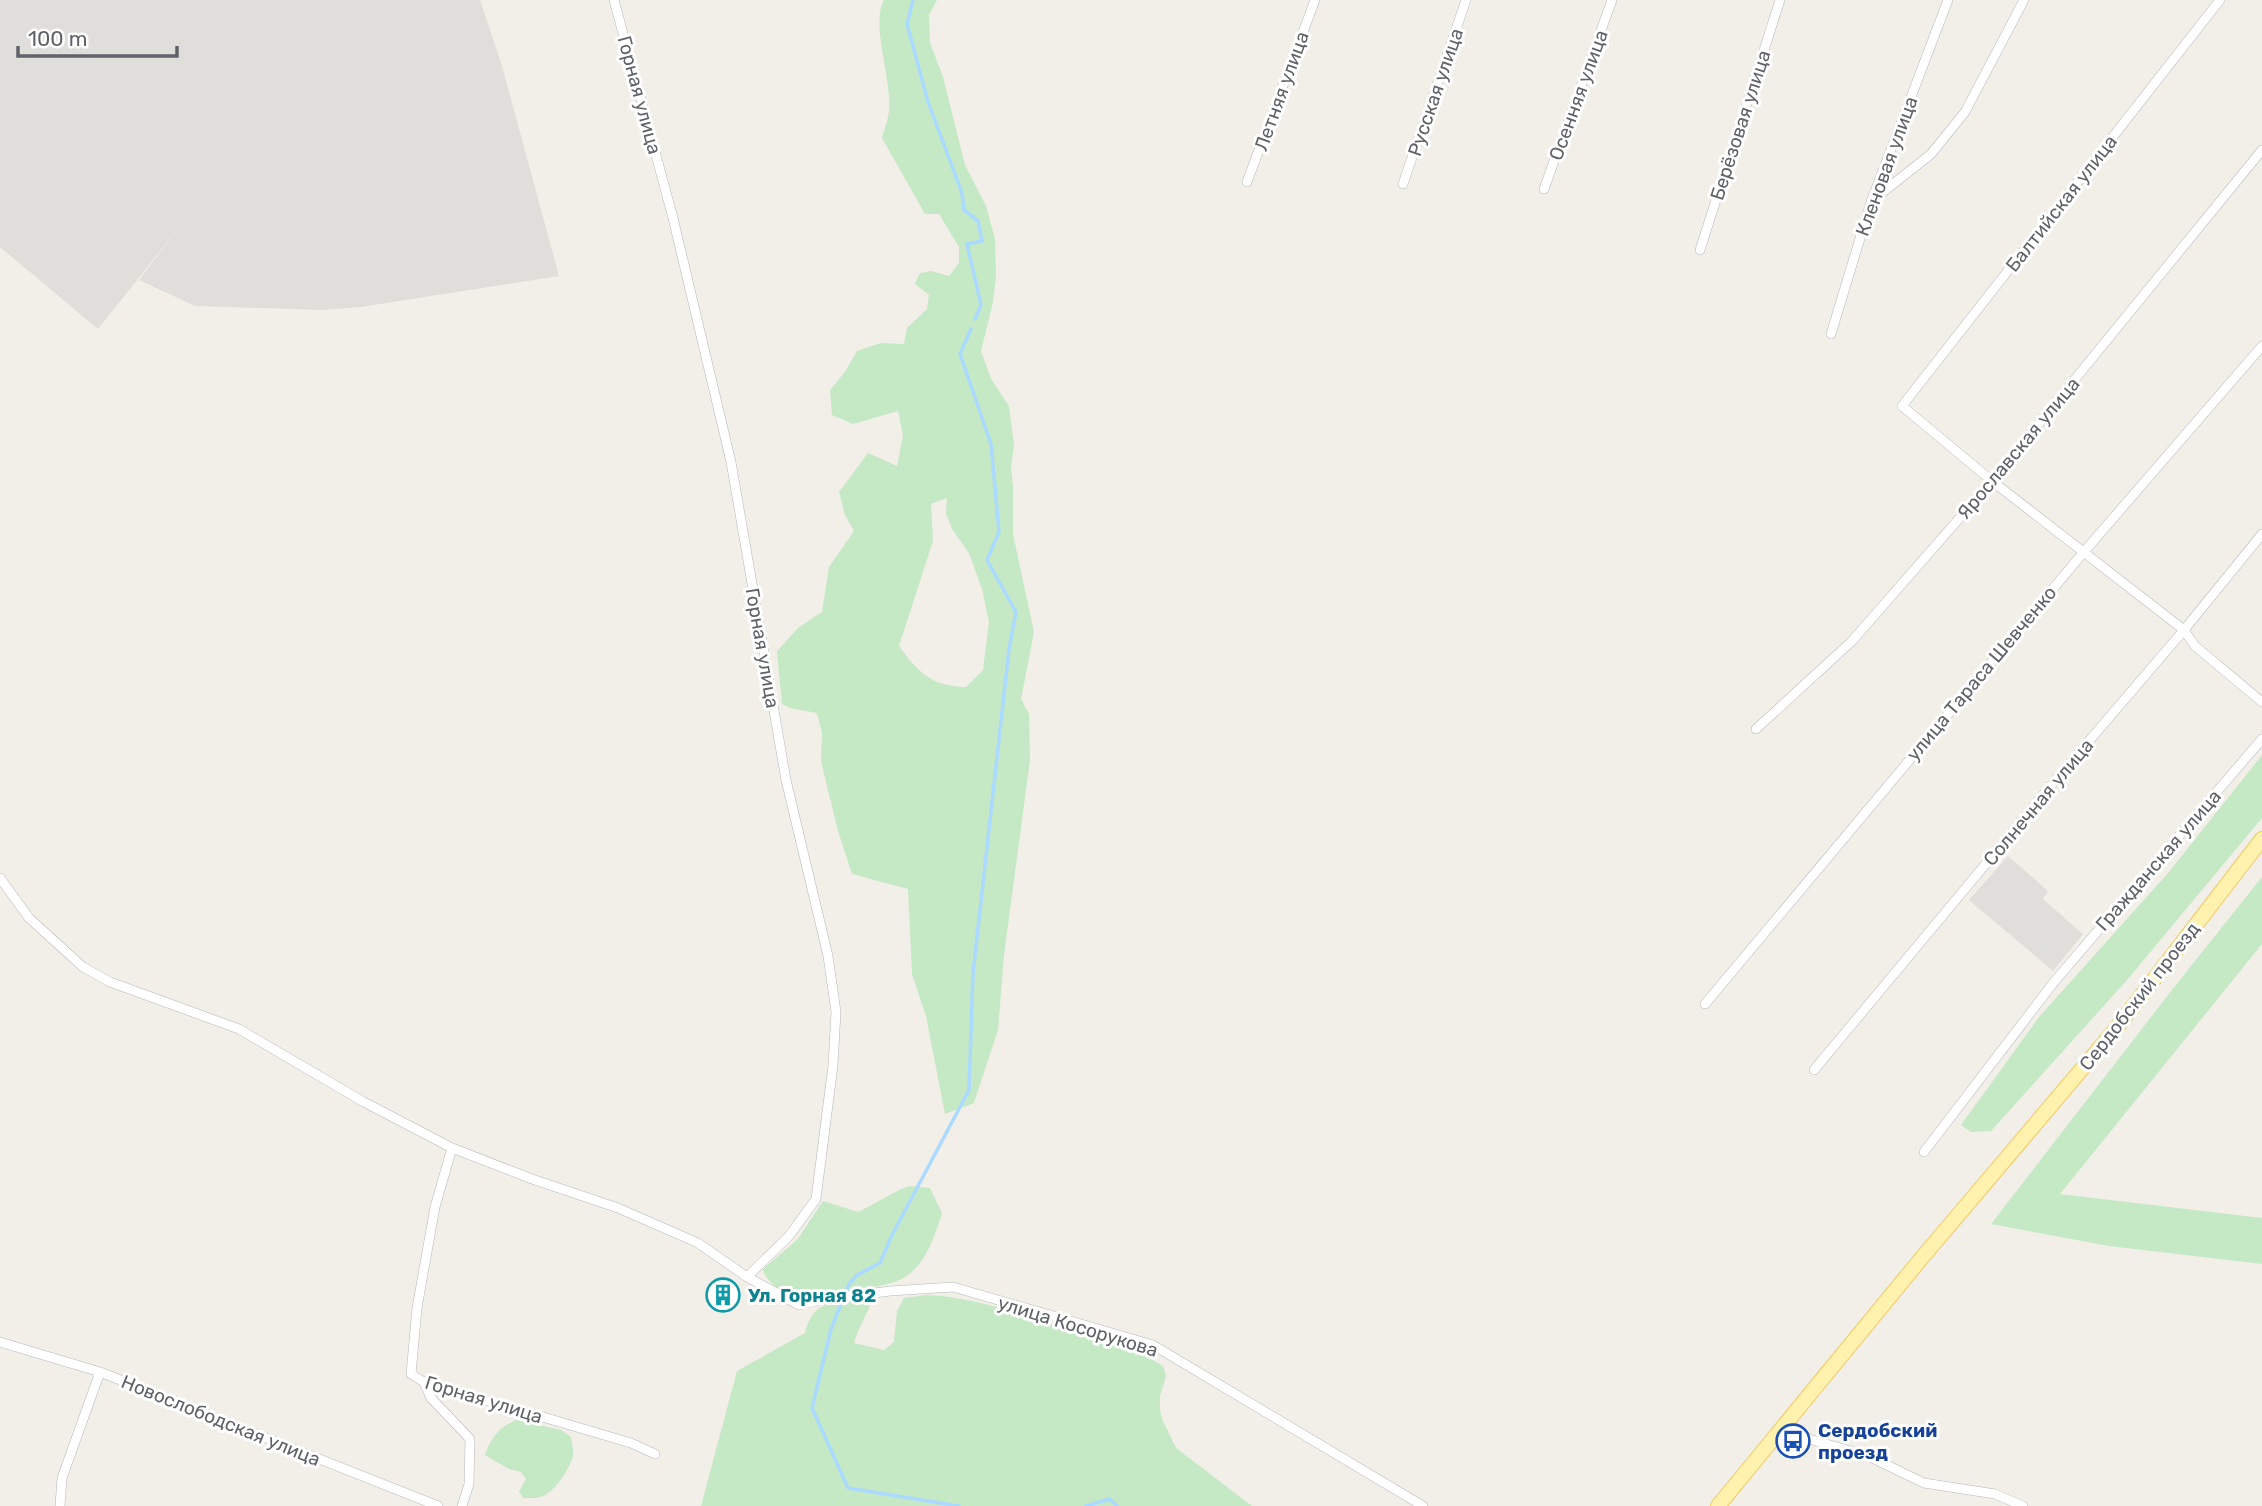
<svg xmlns="http://www.w3.org/2000/svg" width="2262" height="1506" font-family="Rubik,sans-serif">
  <style>
    .industrial { fill: #e0deda }
    .green { fill: #c5e8c5; fill-rule: evenodd }
    .lines { fill: none; stroke-linecap: round; stroke-linejoin: round }
    .stream { stroke: #aadaff; stroke-width: 3.5 }
    .minor-casing { stroke: #b5b8bc; stroke-width: 10 }
    .primary-casing { stroke: #f2c960; stroke-width: 16 }
    .minor { stroke: #fff; stroke-width: 9 }
    .primary { stroke: #fff2af; stroke-width: 14 }
    .labels { text-anchor: middle; stroke-width: 6; stroke-linejoin: round; paint-order: stroke }
    .street-label { font-size: 19px; fill: #5f6368; stroke: #fff }
    .culture-label { font-size: 19px; font-weight: bold; fill: #0d838f; stroke: #fff; text-anchor: start }
    .transit-label { font-size: 19px; font-weight: bold; fill: #164399; stroke: #fff; text-anchor: start }
  </style>
  <rect width="100%" height="100%" fill="#f1efe8"/>
  <path class="industrial" d="M0 0H480L502 66 559 276 361 307 321 310 195 306 139 280 181 225 98 329 0 247Z
    M2008 856 2048 891 2043 899 2083 934 2053 971 1969 900Z"/>
  <path class="green" d="M884 0H937L929 15 930 43 943 77 965 165 986 206 995 239 996 276 993 302 981 351 991 379 1009 406 1014 445 1011 467 1013 487V534L1034 632 1021 699 1029 714 1030 760 1004 955 998 1030 974 1103 945 1114 926 1016 912 974 908 889 852 874 838 831 821 761 822 733 817 713 790 708 782 704 777 651 799 627 822 612 829 567 854 531 845 515 839 492 868 453 897 466 903 435 898 411 853 424 832 415 830 390 845 372 857 351 881 343 904 344 907 328 927 309 929 295 915 284 920 273 931 271 949 276 959 263V247L939 214H925L882 138C884 130 888 120 889 111 893 84 870 23 884 0ZM947 498 946 513 952 529 969 553 982 589 989 622 983 670 966 687C931 686 919 673 899 646L933 541 931 504Z
    M2262 755V818L2127 980 1991 1131 1971 1132 1961 1125 2039 1017 2169 872Z
    M2262 877V944L2060 1194 2262 1218V1264L2109 1246 1991 1224 2175 986Z
    M909 1186 930 1188 942 1213C934 1238 927 1262 905 1277 890 1288 806 1300 789 1294 778 1290 765 1280 763 1269L797 1240 823 1201 858 1212C876 1204 890 1193 909 1186Z
    M926 1295C973 1297 1017 1313 1062 1327 1099 1339 1128 1345 1163 1366L1166 1376 1160 1396V1409L1162 1419 1176 1448 1252 1506H701L737 1371 805 1333C814 1295 839 1303 871 1302 866 1317 858 1328 854 1343L884 1350 894 1342 897 1311 904 1298Z
    M516 1420 561 1430 571 1437C572 1445 575 1452 572 1459 568 1471 556 1489 545 1495 538 1499 531 1498 523 1498L519 1491 526 1479 521 1472 509 1469 485 1455C491 1438 499 1427 516 1420Z"/>
  <g class="lines">
    <path class="stream" d="M913 0 907 24 928 102 962 193 964 210 978 221 982 241 967 244 981 305 975 319
      M959 1506 848 1488 812 1408 831 1329 849 1284 857 1275 880 1263 892 1235 969 1090 973 973 1009 649 1016 612 987 560 999 532 991 444 960 354 971 329
      M1086 1506 1110 1499 1117 1506"/>
    <defs>
      <path id="minor" d="M614 0 673 218 731 462 786 780 828 956 836 1012 833 1065 816 1199 789 1236 747 1277
        M2220 0 1902 406 1992 481 2184 630 2195 646 2262 702
        M1247 182 1315 0
        M1403 184 1466 0
        M1544 189 1612 0
        M1873 200 1931 154 1965 112 2024 0
        M1700 250 1780 0
        M1831 334 1871 202 1948 0
        M1756 729 1852 641 1992 481 2262 150
        M0 878 29 918 83 967 110 982 239 1029 362 1101 452 1148 532 1179 618 1208 698 1243 747 1277 799 1305 820 1300 890 1291 953 1287 1153 1345 1423 1506
        M1705 1004 2083 553 2262 346
        M1814 1070 2059 776 2184 630 2262 534
        M452 1148 435 1207 417 1308 411 1374 424 1382 631 1443 655 1454
        M1924 1152 2054 982 2262 739
        M0 1342 100 1372 438 1506
        M424 1382 431 1398 470 1439 469 1484 462 1506
        M1787 1424 1809 1439 1868 1456 1924 1483 1995 1494 2023 1506
        M60 1506 62 1478 100 1372"/>
      <path id="primary" d="M1718 1506 1920 1260 2115 1030 2262 839"/>
    </defs>
    <use href="#minor" class="minor-casing"/>
    <use href="#primary" class="primary-casing"/>
    <use href="#minor" class="minor"/>
    <use href="#primary" class="primary"/>
  </g>
  <defs>
    <symbol id="building-ring" viewBox="-11 -11 22 22"><circle r="9.5" fill="#fff" stroke="#0f9aa8" stroke-width="1.5"/><path d="M-4-6H4V6H1V3H-1V6H-4ZM-2.5-4.3h1.7v1.8h-1.7ZM.8-4.3h1.7v1.8H.8ZM-2.5-1h1.7V.8h-1.7ZM.8-1h1.7V.8H.8Z" fill="#0f9aa8"/></symbol>
    <symbol id="bus-ring" viewBox="-11 -11 22 22"><circle r="9.5" fill="#fff" stroke="#1a4fb4" stroke-width="1.5"/><path d="M-5-6H5V4H4V6H2V4H-2V6H-4V4H-5ZM-3.5-4V0h7V-4ZM-3.5 1.2v1.5H-2V1.2ZM2 1.2v1.5H3.5V1.2Z" fill="#1a4fb4"/></symbol>
  </defs>
  <g fill-rule="evenodd">
    <use href="#building-ring" x="704" y="1276" width="38" height="38"/>
    <use href="#bus-ring" x="1774" y="1422" width="38" height="38"/>
  </g>
  <g class="labels">
    <g class="street-label">
      <text transform="translate(1281 91) rotate(-70)" y="7">Летняя улица</text>
      <text transform="translate(1435 92) rotate(-71)" y="7">Русская улица</text>
      <text transform="translate(640 95) rotate(75)" y="7">Горная улица</text>
      <text transform="translate(1578 95) rotate(-70)" y="7">Осенняя улица</text>
      <text transform="translate(1740 125) rotate(-72)" y="7">Берёзовая улица</text>
      <text transform="translate(1886 166) rotate(-70)" y="7">Кленовая улица</text>
      <text transform="translate(2061 203) rotate(-52)" y="7">Балтийская улица</text>
      <text transform="translate(2018 448) rotate(-50)" y="7">Ярославская улица</text>
      <text transform="translate(763 648) rotate(80)" y="7">Горная улица</text>
      <text transform="translate(1981 673) rotate(-50)" y="7">улица Тараса Шевченко</text>
      <text transform="translate(2038 802) rotate(-50)" y="7">Солнечная улица</text>
      <text transform="translate(2158 860) rotate(-49)" y="7">Гражданская улица</text>
      <text transform="translate(2139 996) rotate(-52)" y="7">Сердобский проезд</text>
      <text transform="translate(1078 1326) rotate(17)" y="7">улица Косорукова</text>
      <text transform="translate(484 1399) rotate(17)" y="7">Горная улица</text>
      <text transform="translate(221 1420) rotate(22)" y="7">Новослободская улица</text>
    </g>
    <g class="culture-label">
      <text x="748" y="1302">Ул. Горная 82</text>
    </g>
    <g class="transit-label">
      <text x="1818" y="1437">Сердобский<tspan x="1818" dy="22">проезд</tspan></text>
    </g>
  </g>
  <path d="M18 46v10h159v-10" fill="none" stroke="#5f6368" stroke-width="3.5"/>
  <text x="28" y="46" font-size="21" fill="#5f6368" stroke="#ffffff" stroke-width="5" paint-order="stroke">100 m</text>
</svg>
